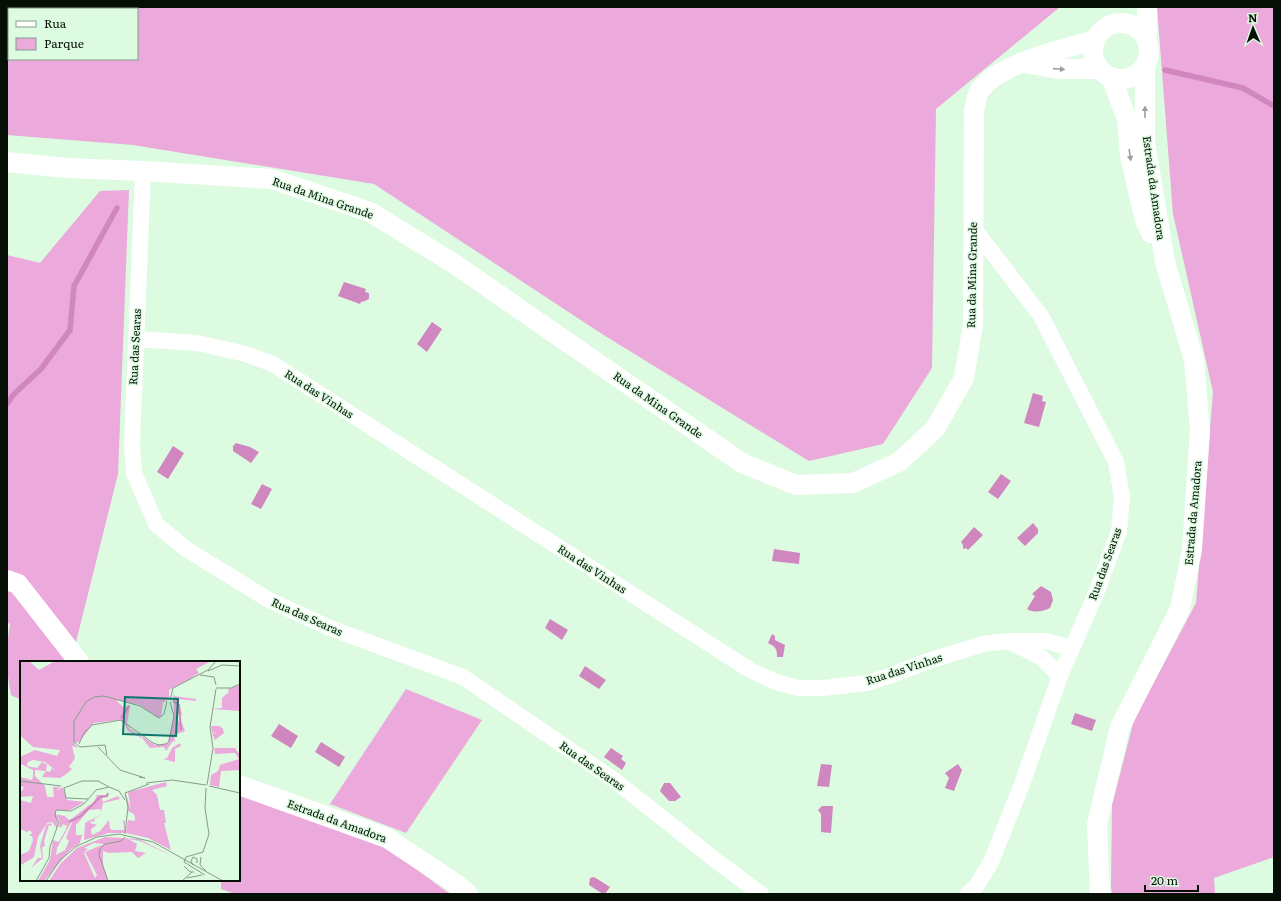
<svg xmlns="http://www.w3.org/2000/svg" width="1281" height="901" font-family="Literata,serif">
  <style>
    .green { fill: #ebaadb; fill-rule: evenodd }
    .water { fill: #d086be }
    .lines { fill: none; stroke-linecap: round; stroke-linejoin: round }
    .stream { stroke: #d086be; stroke-width: 5.5 }
    .minor { stroke: #fff; stroke-width: 16 }
    .tertiary { stroke: #fff; stroke-width: 20 }
    .oneway { fill: #9b9f9b }
    .labels { text-anchor: middle; stroke-width: 3; stroke-linejoin: round; paint-order: stroke }
    .street-label { font-size: 11px; fill: #050f06; stroke: #dcfbe0 }
    .inset-river { fill: none; stroke: #d086be; stroke-width: 2 }
    .inset-road { fill: none; stroke: #869d89; stroke-width: 1 }
    .view { fill: #0f766e; fill-opacity: 0.15; stroke: #0f766e; stroke-width: 2 }
    .inset-edge { fill: none; stroke: #050f06; stroke-width: 2 }
  </style>
  <rect width="100%" height="100%" fill="#dcfbe0"/>
  <path class="green" d="M7 7H1060L936 109 932 368 883 444 809 461 602 334 374 184 133 145 7 135ZM9 9H137V59H9Z
    M1157 7H1274V857L1214 878 1215 894H1112L1111 887 1112 805 1134 720 1196 603 1213 392 1173 214Z
    M129 190 118 474 73 654 79 662H21V700L11 695C6 671 6 648 10 624L7 622V255L40 263 100 191Z
    M406 689 482 720 406 833 330 804Z
    M239 794 382 844 450 894H235L221 889V880H239Z"/>
  <path class="water" d="M344 282 366 289 365 292 369 293V299L365 301 361 302 360 304 338 296Z
    M432 322 442 329 427 352 417 344Z
    M1033 393 1043 396 1042 401 1046 402 1039 427 1024 423Z
    M236 443 250 447 259 452 251 463 233 451V446Z
    M173 446 184 453 168 479 157 472Z
    M1001 474 1011 481 998 499 988 492Z
    M262 484 272 489 261 509 251 504Z
    M1033 523 1038 529V533L1025 546 1017 538Z
    M974 527 983 535 968 550 966 548 963 549V545L961 542Z
    M774 549 800 553 799 564 772 561Z
    M1041 586 1051 592 1053 600 1050 608C1042 612 1034 613 1027 609L1035 596 1032 594Z
    M550 619 568 630 562 640 545 628Z
    M772 634 775 636V640L785 645 783 657H777C777 649 776 647 768 643Z
    M585 666 606 680 599 689 579 676Z
    M1075 713 1096 720 1092 731 1071 724Z
    M279 724 298 736 291 748 271 736Z
    M321 742 345 757 339 767 315 752Z
    M611 748 623 756 621 759 626 763 622 770 604 757Z
    M821 764 832 765 829 787 817 786Z
    M958 764 962 770 954 791 945 788 949 778 945 773Z
    M664 783H670L681 797 675 801H669L660 791Z
    M822 806H833L831 833 821 832V814L818 810Z
    M594 877 610 887 605 894H603L589 885 590 878Z"/>
  <g class="lines">
    <path class="stream" d="M1165 70 1243 88 1274 106
      M7 404 14 394 41 369 70 330 74 286 117 208"/>
    <path class="minor" d="M143 171 132 443 134 473 156 524 186 549 269 600 330 628 463 677 614 780 718 862 761 894
      M136 339 197 343 246 354 273 364 750 670 776 682 798 688H823L867 683 895 674 925 662 983 644 1008 641H1046L1071 648
      M1013 643 1033 653 1042 658 1060 676
      M968 894 977 885 991 862 1022 784 1060 676 1097 591 1119 531 1122 497 1116 462 1041 316 972 226"/>
    <path class="tertiary" d="M1093 51a28 28 0 1 1 56 0a28 28 0 1 1-56 0Z
      M1147 38V7
      M1025 63 1059 69H1099
      M1111 77 1127 119 1130 156 1145 220 1151 233
      M7 162 67 168 143 171 272 179 370 212 453 263 742 463 796 485 853 483 899 462 935 429 964 378 973 324 974 111C976 105 976 95 980 90 999 63 1064 49 1095 40
      M7 580 18 584 79 662
      M239 785 387 838 455 883 468 894
      M1100 894 1097 824 1120 727 1180 609 1192 550 1200 431 1194 360 1165 262 1145 142V66"/>
  </g>
  <defs><path id="oneway-solid" d="M-6-.8H1V-3.2L6.5 0L1 3.2V.8H-6Z"/></defs>
  <g class="oneway">
    <use href="#oneway-solid" transform="translate(1059 69) rotate(4)"/>
    <use href="#oneway-solid" transform="translate(1145 112) rotate(-90)"/>
    <use href="#oneway-solid" transform="translate(1130 155) rotate(82)"/>
  </g>
  <g class="labels">
    <g class="street-label">
      <text transform="translate(1154 188) rotate(82)" y="4">Estrada da Amadora</text>
      <text transform="translate(323 198) rotate(19)" y="4">Rua da Mina Grande</text>
      <text transform="translate(972 275) rotate(-89)" y="4">Rua da Mina Grande</text>
      <text transform="translate(135 347) rotate(-87)" y="4">Rua das Searas</text>
      <text transform="translate(319 394) rotate(33)" y="4">Rua das Vinhas</text>
      <text transform="translate(658 405) rotate(35)" y="4">Rua da Mina Grande</text>
      <text transform="translate(1193 513) rotate(-85)" y="4">Estrada da Amadora</text>
      <text transform="translate(1105 564) rotate(-70)" y="4">Rua das Searas</text>
      <text transform="translate(592 569) rotate(33)" y="4">Rua das Vinhas</text>
      <text transform="translate(307 617) rotate(24)" y="4">Rua das Searas</text>
      <text transform="translate(904 669) rotate(-18)" y="4">Rua das Vinhas</text>
      <text transform="translate(592 766) rotate(35)" y="4">Rua das Searas</text>
      <text transform="translate(337 821) rotate(20)" y="4">Estrada da Amadora</text>
    </g>
  </g>
  <g transform="translate(20 661)">
    <rect width="220" height="220" fill="#dcfbe0"/>
    <path d="M0 0H9L19 9 35 0H191L176 8 179 12 168 19 149 29V37L143 42 141 56H137L120 44 96 39 103 46 110 44 107 63 110 68 135 84 148 82 154 54 153 31 154 35 176 38V40L158 38 162 54 158 53 157 59 162 62 165 70 154 74 155 81 153 80 146 90 144 86 130 87 122 77 108 70 104 62 99 59 74 62 59 81 54 82 58 87 52 85 55 97 49 106 52 108 45 114 40 117 22 116 26 110 15 109V115L25 125 27 136H34L33 126H40L36 130 43 126 47 139 65 141 50 149H35L38 160 37 167 32 161 27 162 18 176 14 196 1 204 0 194 9 190 13 179 12 175H9L12 172 10 169 7 171 0 168V139L11 142 13 135 0 136V130H2L4 126 0 125V116L12 119 13 115V109L1 103 0 96 15 89 37 95 40 89 13 86 0 74ZM13 99 25 101 39 112 32 107 30 111 26 110 27 104 31 106 22 101 17 107 7 105 8 101ZM220 24V50L192 48 202 47V37L209 31 208 28ZM191 65H200L203 68 204 72 195 79 192 73 196 71 192 72ZM160 82 161 85 155 88V101L143 98 147 97 152 87ZM194 87H215L220 94V109L201 110 199 126 190 124 191 114 198 110 200 104 219 98 215 92 195 93ZM146 121 147 125 132 129 137 134 140 149H144L146 162H144L151 189 128 177 106 172 108 159 115 160V158L114 153 108 150 106 132 111 150 108 131ZM77 134H87L82 137 83 141 98 135 100 138 83 142 81 151 80 148 69 149 56 164V174H62L60 182 50 189 24 220H18L30 199 33 179 39 181 46 168 47 165 43 163 41 167 39 165 40 160 35 153 45 155 49 159 54 156 37 187 36 194 45 189 49 180 46 177 54 156 69 144H73ZM82 153 74 158 75 161 72 160 70 162 77 164 71 168 72 174 80 170 89 159 90 168 93 169H104L103 159 105 160V172H89L64 179 65 162ZM31 162 32 165 29 164 24 180 25 185 22 186 23 197 11 207 18 197H22L20 185 26 164ZM85 176 119 178 154 196 120 180 108 178 117 183 115 190 126 192 118 197 112 191 88 192 83 190V203L88 220H29L41 202 57 187ZM74 182 84 183 65 191 77 214 75 217 64 192 65 190 68 188 64 187Z" fill="#ebaadb" fill-rule="evenodd"/>
    <path class="inset-river" d="M153 40 159 44 161 69M101 57 109 45M49 161 61 155 80 136 87 135 88 132"/>
    <path class="inset-road" d="M188 10 202 4 220 5M180 14 194 16 196 24M196 27H211L220 23M150 39 153 27 188 9 196 0M59 83 64 72 72 64 101 59 133 82 139 84 146 83 149 80 154 55 150 41M78 86 100 109 125 117 119 116M87 94 85 84 60 86 54 81V60L66 41 74 36 84 35 120 45 139 57 144 53 147 40M0 120 41 125M126 122 152 119 186 124M187 124 193 87 190 66 196 28M189 125 220 132M105 132 129 123M105 132 108 146 105 173M68 138 46 137 44 127 62 120H78L89 126M183 191 189 173 185 147 186 127M183 191 166 196 164 201 185 214M181 196 180 204 186 210M173 204 171 200 173 196 177 198V202M164 205 170 211H174M167 217 182 214M16 220 29 197 30 186 39 161 35 155 36 149 51 150 64 143 76 129 89 126 99 130 105 139M26 220 40 199 57 185 77 176 99 173 133 181 203 220M88 220 79 194 80 188 85 183 101 180 105 176M162 220 172 211"/>
    <path class="view" d="M105 36 158 38 156 75 103 73Z"/>
    <rect width="220" height="220" class="inset-edge"/>
  </g>
  <rect width="1281" height="901" fill="none" stroke="#050f06" stroke-width="16"/>
  <rect x="8" y="8" width="130" height="52" fill="#dcfbe0" stroke="#869d89"/>
  <rect x="16" y="21" width="20" height="6" fill="#ffffff" stroke="#869d89"/>
  <text x="44" y="28" font-size="12" fill="#050f06">Rua</text>
  <rect x="16" y="38" width="20" height="12" fill="#ebaadb" stroke="#869d89"/>
  <text x="44" y="48" font-size="12" fill="#050f06">Parque</text>
  <g transform="translate(1253 28) rotate(358)" stroke="#dcfbe0" stroke-width="3" paint-order="stroke">
  <path d="M0-3L7 15L0 10L-7 15Z" fill="#050f06"/>
  <text y="-6" font-size="11" font-weight="bold" text-anchor="middle" fill="#050f06">N</text>
  </g>
  <path d="M1145 885v6h53v-6" fill="none" stroke="#050f06" stroke-width="2"/>
  <text x="1151" y="885" font-size="12" fill="#050f06" stroke="#dcfbe0" stroke-width="3" paint-order="stroke">20 m</text>
</svg>
